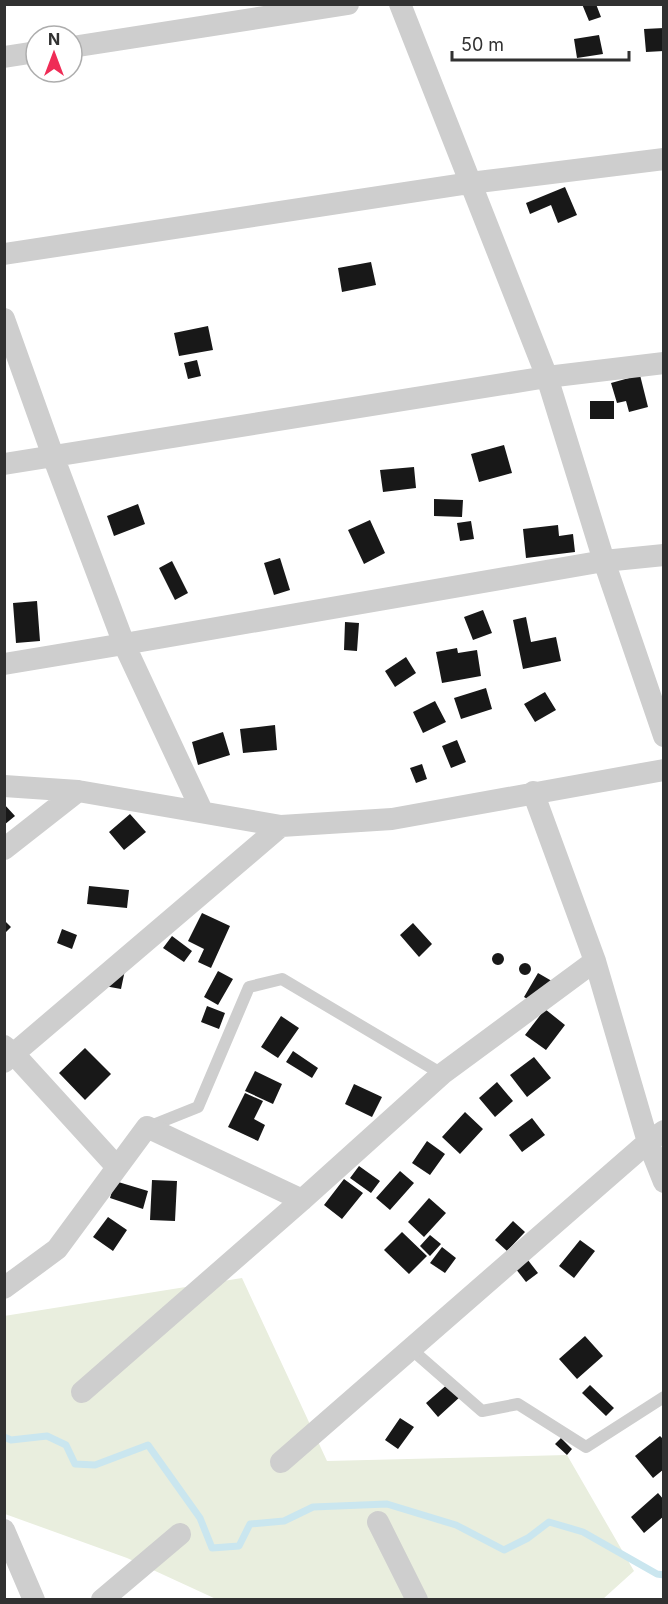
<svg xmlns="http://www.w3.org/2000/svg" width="668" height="1604" font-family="Inter,sans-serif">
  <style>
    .green { fill: #e9eede }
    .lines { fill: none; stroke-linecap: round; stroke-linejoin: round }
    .stream { stroke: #cae6ef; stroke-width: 7 }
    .building { fill: #181818 }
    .lane { stroke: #cecece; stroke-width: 12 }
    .street { stroke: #cecece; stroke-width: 22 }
  </style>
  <rect width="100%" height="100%" fill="#fff"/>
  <path class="green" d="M242 1278 327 1461 567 1455 634 1571 603 1599H216L127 1558 5 1514 4 1316Z"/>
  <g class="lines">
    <path class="stream" d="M4 1437 11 1440 47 1436 66 1445 75 1464 95 1465 148 1445 200 1518 212 1548 239 1546 250 1524 284 1521 313 1507 387 1504 456 1525 504 1550 528 1538 549 1522 583 1532 657 1574 664 1575"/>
  </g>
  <path class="building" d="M582 4H596L601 17 589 21Z
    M664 28V51L646 52 644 29Z
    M599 35 603 54 577 58 574 39Z
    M565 187 577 215 558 223 551 205 530 214 526 203Z
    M371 262 376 285 342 292 338 268Z
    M208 326 213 350 179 356 174 333Z
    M197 360 201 376 188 379 184 363Z
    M640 375 648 407 629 412 626 401 617 403 611 383Z
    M590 401H614V419H590Z
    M504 445 512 473 479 482 471 454Z
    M414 467 416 488 383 492 380 470Z
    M434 499 463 500 462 517 434 516Z
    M138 504 145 524 114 536 107 516Z
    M370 520 385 553 364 564 348 530Z
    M471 521 474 539 460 541 457 523Z
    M558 525 559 536 573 534 575 552 526 558 523 529Z
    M280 558 290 590 274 595 264 563Z
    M172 561 188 593 175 600 159 568Z
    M37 601 40 641 16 643 13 603Z
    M483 610 492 633 473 640 464 617Z
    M526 617 531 642 556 637 561 661 523 669 513 620Z
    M345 622 359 623 357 651 344 650Z
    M457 648 458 653 477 650 481 676 442 683 436 652Z
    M406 657 416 673 395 687 385 671Z
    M486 688 492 709 461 719 454 698Z
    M545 692 556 710 535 722 524 704Z
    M435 701 446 722 423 733 413 712Z
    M275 725 277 750 243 753 240 729Z
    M223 732 230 755 198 765 192 742Z
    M457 740 466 762 451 768 442 746Z
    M422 764 427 779 416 783 410 768Z
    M4 804 15 816 4 825Z
    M130 814 146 832 124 850 109 832Z
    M89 886 129 890 127 908 87 904Z
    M202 913 230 926 211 968 198 962 204 949 188 941Z
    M4 920 11 927 4 934Z
    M413 923 432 944 419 957 400 935Z
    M62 929 77 935 72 949 57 943Z
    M172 936 192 951 184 962 163 948Z
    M492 959a6 6 0 1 1 12 0a6 6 0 1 1-12 0Z
    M519 969a6 6 0 1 1 12 0a6 6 0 1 1-12 0Z
    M125 970 121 989 99 985Z
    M218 971 233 979 218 1005 204 997Z
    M538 973 557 984 543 1008 524 997Z
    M207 1006 225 1013 219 1029 201 1022Z
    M545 1009 565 1025 546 1050 525 1035Z
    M281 1016 299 1028 278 1058 261 1047Z
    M85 1048 111 1074 85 1100 59 1073Z
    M293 1051 318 1068 312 1078 286 1062Z
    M534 1057 551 1078 527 1097 510 1075Z
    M255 1071 282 1084 273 1104 245 1091Z
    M497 1082 513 1101 495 1117 479 1098Z
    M354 1084 382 1097 372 1117 345 1104Z
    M245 1093 263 1101 254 1119 265 1125 258 1141 228 1127Z
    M465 1112 483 1129 460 1154 442 1137Z
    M532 1118 545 1135 522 1152 509 1135Z
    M427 1141 445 1154 430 1175 412 1163Z
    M359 1166 380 1181 371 1193 350 1178Z
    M400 1171 414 1183 390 1210 376 1198Z
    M344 1179 363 1193 342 1219 324 1205Z
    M152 1180 177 1181 175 1221 150 1220Z
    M115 1181 148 1191 143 1209 110 1198Z
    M429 1198 446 1213 424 1237 408 1222Z
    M108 1217 127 1230 113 1251 93 1237Z
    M513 1221 525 1232 507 1251 495 1240Z
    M402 1232 427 1256 409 1274 384 1250Z
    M430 1235 441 1244 430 1256 420 1246Z
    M580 1240 595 1251 574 1278 559 1266Z
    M442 1247 456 1258 445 1273 430 1263Z
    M524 1255 538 1273 526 1282 512 1264Z
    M585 1336 603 1356 577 1379 559 1359Z
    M449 1383 461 1396 438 1417 426 1403Z
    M590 1385 614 1408 606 1416 582 1393Z
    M400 1418 414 1427 398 1449 385 1440Z
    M660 1436 664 1440V1469L653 1478 635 1456Z
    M561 1438 572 1449 567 1455 555 1444Z
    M658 1493 664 1500V1516L644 1533 631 1517Z"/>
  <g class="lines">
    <path class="lane" d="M148 1127 198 1107 249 987 282 979 442 1074
      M411 1349 482 1411 518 1404 586 1447 664 1397"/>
    <path class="street" d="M400 4 547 377 604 561 664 736
      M72 47 348 4
      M4 57 36 52
      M4 254 470 183 664 159
      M4 319 53 456 124 644 202 811
      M4 464 547 377 664 363
      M4 664 124 644 604 561 664 555
      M4 786 78 791 281 826 392 819 664 770
      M533 792 595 961 648 1142 664 1182
      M4 849 78 791
      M4 1046 14 1054 117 1167
      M4 1062 281 826
      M4 1288 57 1249 147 1127 302 1200
      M82 1392 302 1200 442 1074 595 961
      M281 1462 648 1142 664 1131
      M378 1522 417 1600
      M4 1530 34 1600
      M102 1600 180 1534"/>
  </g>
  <rect width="668" height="1604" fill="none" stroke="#313131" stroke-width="12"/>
  <g transform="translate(54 54)"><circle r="28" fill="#ffffff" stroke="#adadad" stroke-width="1.5"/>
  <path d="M0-4.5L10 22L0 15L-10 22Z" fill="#ef2c56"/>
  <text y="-9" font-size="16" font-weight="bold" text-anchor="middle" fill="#313131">N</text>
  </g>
  <path d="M452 51v9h177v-9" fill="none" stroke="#313131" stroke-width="3"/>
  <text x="461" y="51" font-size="18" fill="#313131" stroke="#ffffff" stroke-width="4.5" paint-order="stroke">50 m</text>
</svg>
